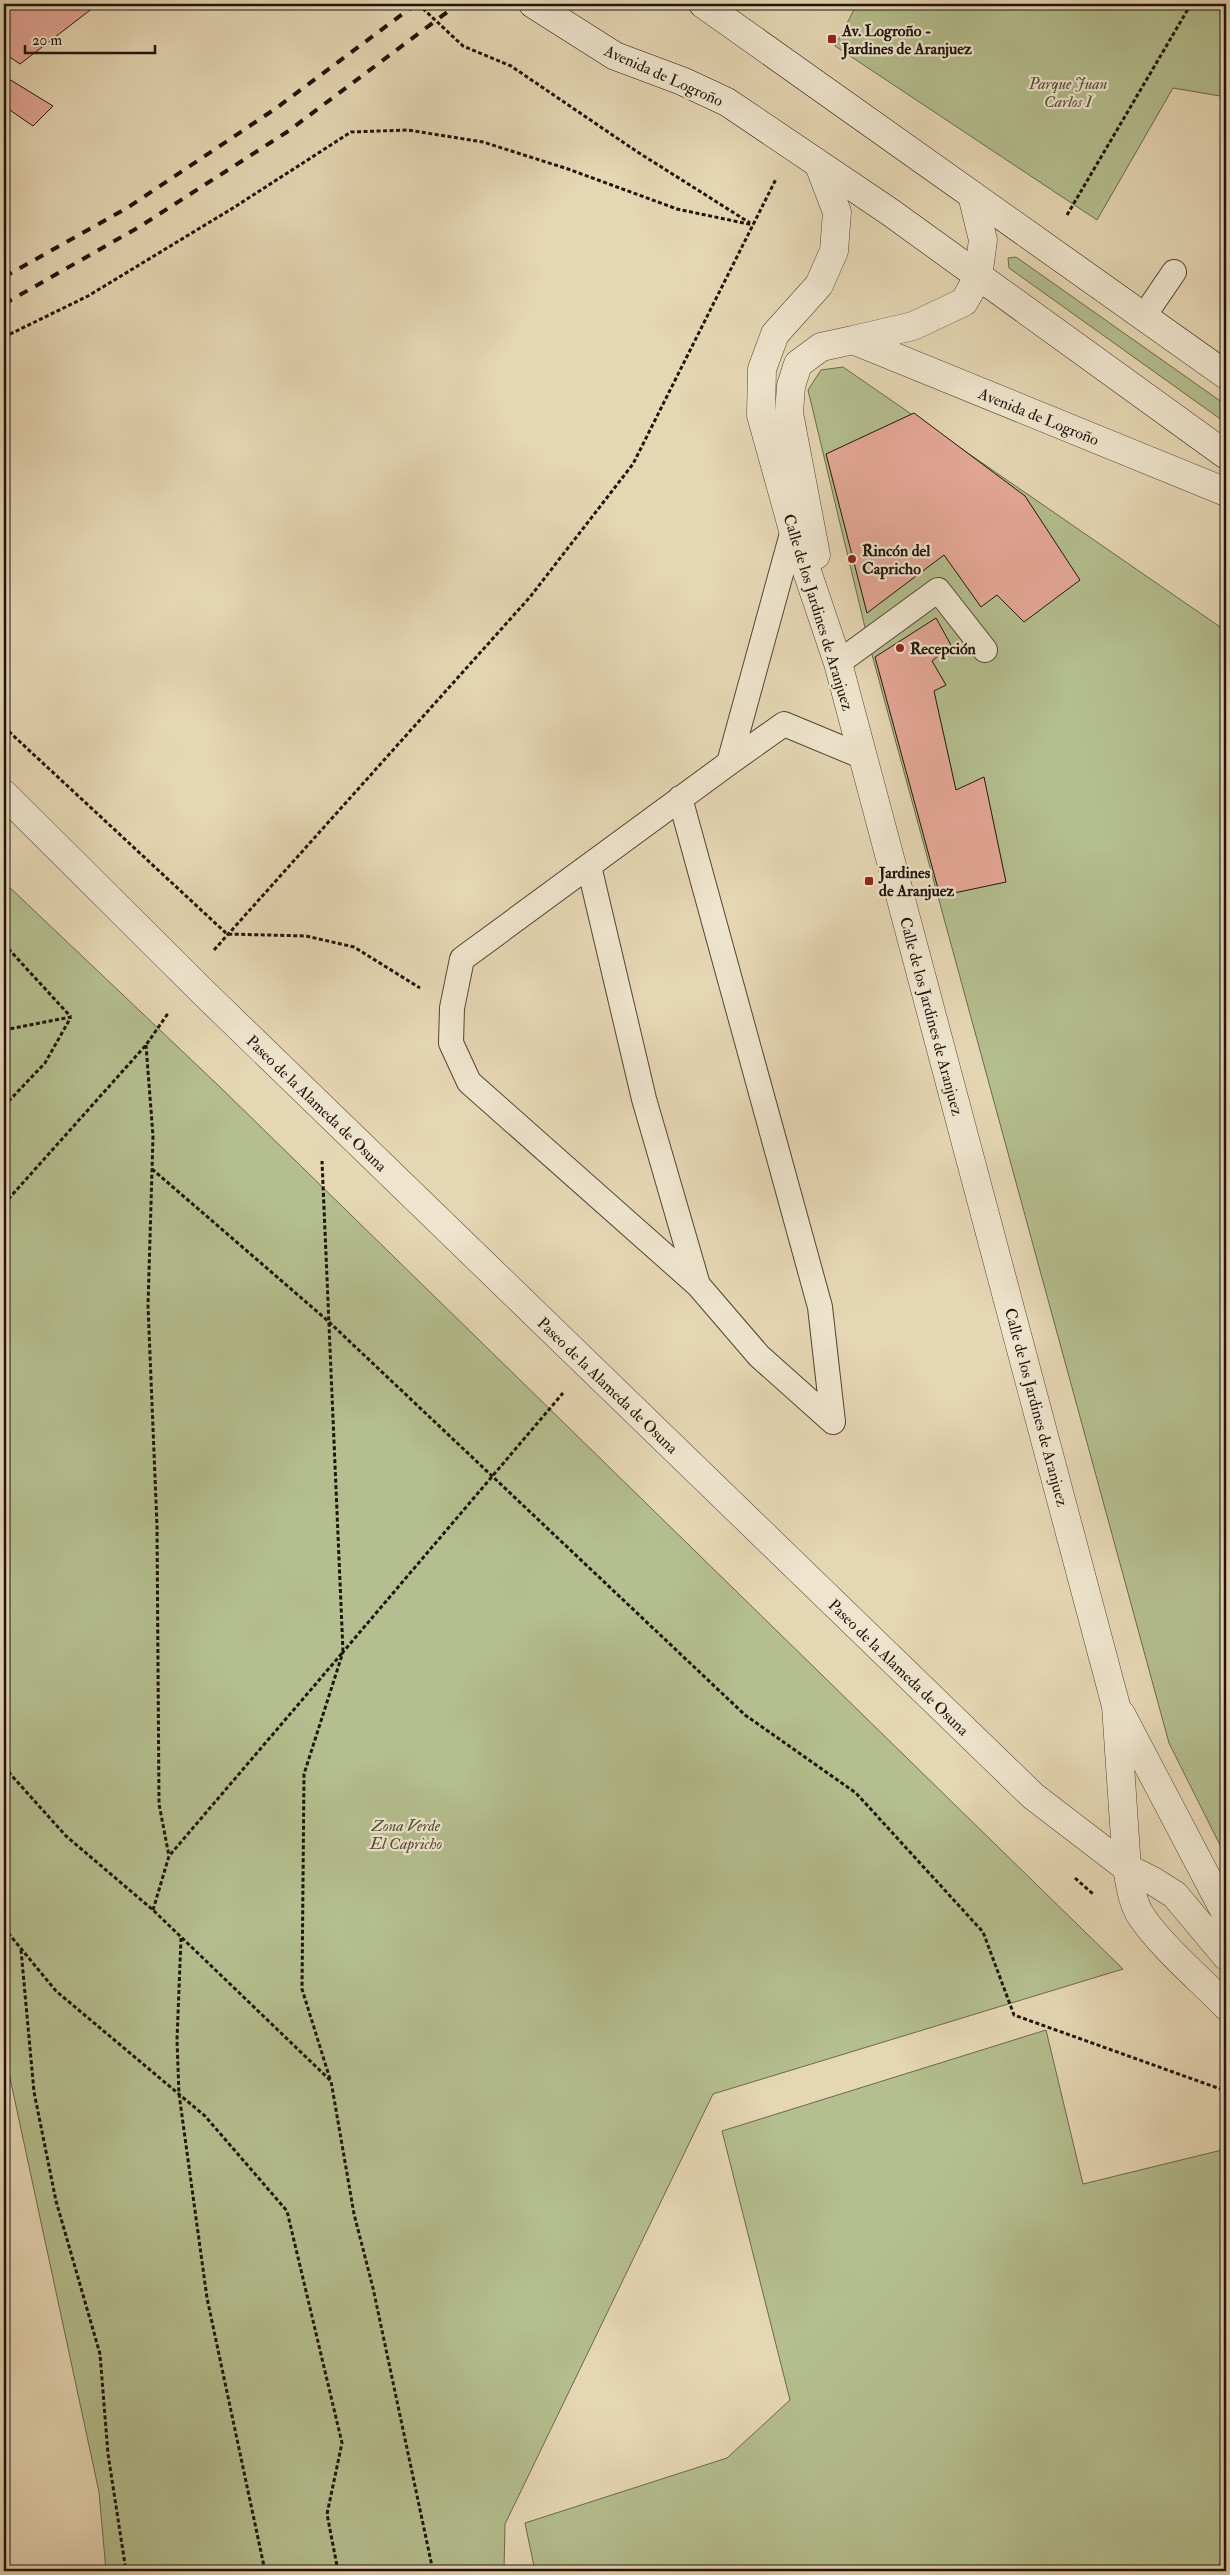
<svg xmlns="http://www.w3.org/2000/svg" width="1230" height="2575" font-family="'IM FELL Double Pica',serif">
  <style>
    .green { fill: #b4be8e; stroke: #6a694d }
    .building { fill: #e5a898; stroke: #1f140c }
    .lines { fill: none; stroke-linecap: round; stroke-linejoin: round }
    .lane-casing { stroke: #514536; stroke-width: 26 }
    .street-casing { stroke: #514536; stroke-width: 29 }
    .secondary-casing { stroke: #1f140c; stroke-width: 29 }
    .path { stroke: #1f140c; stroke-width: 3; stroke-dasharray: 4 2.5; stroke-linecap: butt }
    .lane { stroke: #efe5ce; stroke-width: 24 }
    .street { stroke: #efe5ce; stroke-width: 28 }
    .secondary { stroke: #efe5ce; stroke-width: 28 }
    .rail { stroke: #1f140c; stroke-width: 4; stroke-dasharray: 9 9; stroke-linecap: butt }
    .poi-dot { fill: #8f2418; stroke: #efe5ce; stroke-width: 2 }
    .labels { text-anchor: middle; stroke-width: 4.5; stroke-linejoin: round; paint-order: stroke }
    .poi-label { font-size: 16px; font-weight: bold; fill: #1f140c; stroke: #efe5ce; text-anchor: start }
    .street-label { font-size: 16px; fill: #1f140c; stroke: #efe5ce }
    .park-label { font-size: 16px; font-style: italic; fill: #53503a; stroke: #efe5ce }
  </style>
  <rect width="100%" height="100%" fill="#e6d7b4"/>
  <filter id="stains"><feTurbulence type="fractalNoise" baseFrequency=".004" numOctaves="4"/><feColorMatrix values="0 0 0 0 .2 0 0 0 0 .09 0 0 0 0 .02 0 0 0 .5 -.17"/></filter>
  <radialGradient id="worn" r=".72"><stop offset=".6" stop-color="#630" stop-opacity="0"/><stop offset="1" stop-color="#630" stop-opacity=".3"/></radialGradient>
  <path class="green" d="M857 4H1226V97L1173 88 1097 220 835 46Z
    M1016 257 1226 405V423L1009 268 1008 258Z
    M843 367 1226 631V1857L1169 1743 868 640 808 390 821 370Z
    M4 882 220 1087 1123 1969 713 2094 505 2524 504 2571H106L99 2492 4 2050Z
    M1046 2030 1083 2184 1226 2149V2571H535L525 2523 727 2458 790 2400 722 2131Z"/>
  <path class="building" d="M4 4H98L20 64 4 53Z
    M4 76 53 106 33 126 4 106Z
    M914 413 1025 496 1080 580 1024 622 997 595 981 607 944 555 867 613 826 454Z
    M936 618 951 645 932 661 946 685 934 691 956 790 984 777 1006 882 940 896 875 657Z"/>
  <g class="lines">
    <defs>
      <path id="lane" d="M1144 316 1174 272
        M838 663 938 590 985 650
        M729 763 793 530
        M680 798 820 1307 833 1422
        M589 866 644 1099 698 1285
        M833 1422 759 1356 698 1285 469 1082 451 1043 452 1008 462 959 729 763 784 724 861 756"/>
      <path id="street" d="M819 165 837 212 834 251 819 285 775 334 762 369 761 415 793 530 838 663 1116 1706 1127 1868C1130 1884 1132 1902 1141 1916 1160 1945 1201 1980 1226 2006
        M853 340 913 326 964 302 978 277 983 240 972 195
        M816 555 789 413 791 386 798 364 821 347 853 340 1226 492
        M4 794 206 995 1033 1796 1127 1868 1153 1881 1175 1895 1226 1956
        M1121 1714 1226 1914"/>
      <path id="secondary" d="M533 4 615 56 682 81 727 102 890 212 1226 455
        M703 4 1226 375"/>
    </defs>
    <use href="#lane" class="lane-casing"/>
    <use href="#street" class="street-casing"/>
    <use href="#secondary" class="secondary-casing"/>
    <path class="path" d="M418 4 463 46 511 66 636 151 750 223
      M1067 215 1191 4
      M4 337 88 296 233 208 351 132 408 130 483 142 568 169 677 209 753 225
      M4 727 227 934 306 936 354 947 420 988
      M4 944 71 1017
      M214 950 530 597 633 464 776 179
      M4 1030 71 1017
      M146 1045 153 1136 148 1306 157 1526 159 1804 169 1856
      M4 1106 45 1063 71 1017
      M152 1169 328 1321 745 1715 856 1793 983 1932 1014 2015 1226 2091
      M4 1204 146 1045 169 1012
      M4 1767 66 1836 153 1910 331 2081 354 2214 373 2288 433 2571
      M1075 1878 1093 1894
      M153 1910 169 1856 343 1652 322 1161
      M4 1928 56 1991 205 2116 287 2211 342 2443 327 2514 338 2571
      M181 1938 177 2040 179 2094 207 2298 265 2571
      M21 1950 34 2092 56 2201 100 2354 108 2454 126 2571
      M330 2079 302 1989 304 1774 343 1652 563 1393"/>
    <use href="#lane" class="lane"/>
    <use href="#street" class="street"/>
    <use href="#secondary" class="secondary"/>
    <path class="rail" d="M4 277 127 208 275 109 416 4
      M4 304 139 227 287 132 458 4"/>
  </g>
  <g class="poi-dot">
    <rect x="827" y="34" width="10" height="10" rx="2.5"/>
    <circle cx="852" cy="559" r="5"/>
    <circle cx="900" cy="648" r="5"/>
    <rect x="864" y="876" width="10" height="10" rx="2.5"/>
  </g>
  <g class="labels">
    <g class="poi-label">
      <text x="842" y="36">Av. Logroño -<tspan x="842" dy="18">Jardines de Aranjuez</tspan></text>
      <text x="862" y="556">Rincón del<tspan x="862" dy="18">Capricho</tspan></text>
      <text x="910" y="654">Recepción</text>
      <text x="879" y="878">Jardines<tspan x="879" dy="18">de Aranjuez</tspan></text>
    </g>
    <g class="street-label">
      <text transform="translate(664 75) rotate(24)" y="6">Avenida de Logroño</text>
      <text transform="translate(1039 416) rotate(22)" y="6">Avenida de Logroño</text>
      <text transform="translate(819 612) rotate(73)" y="6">Calle de los Jardines de Aranjuez</text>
      <text transform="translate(932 1016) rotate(75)" y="6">Calle de los Jardines de Aranjuez</text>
      <text transform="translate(317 1103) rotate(44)" y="6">Paseo de la Alameda de Osuna</text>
      <text transform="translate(608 1385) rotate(44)" y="6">Paseo de la Alameda de Osuna</text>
      <text transform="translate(1037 1407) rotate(75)" y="6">Calle de los Jardines de Aranjuez</text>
      <text transform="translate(899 1667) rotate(44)" y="6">Paseo de la Alameda de Osuna</text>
    </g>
    <g class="park-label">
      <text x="1068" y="89">Parque Juan<tspan x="1068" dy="18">Carlos I</tspan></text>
      <text x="406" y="1831">Zona Verde<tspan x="406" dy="18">El Capricho</tspan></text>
    </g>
  </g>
  <rect width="1230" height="2575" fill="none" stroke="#e6d7b4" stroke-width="20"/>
  <rect x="5" y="5" width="1220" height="2565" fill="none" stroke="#1f140c" stroke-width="2.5"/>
  <rect x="10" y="10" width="1210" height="2555" fill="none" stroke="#1f140c"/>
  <path d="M25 45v8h130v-8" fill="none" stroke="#1f140c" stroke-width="2.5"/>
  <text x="32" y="45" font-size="15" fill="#1f140c" stroke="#efe5ce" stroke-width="4" paint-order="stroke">20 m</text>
  <rect width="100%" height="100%" filter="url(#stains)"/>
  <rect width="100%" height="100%" fill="url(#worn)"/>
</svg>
